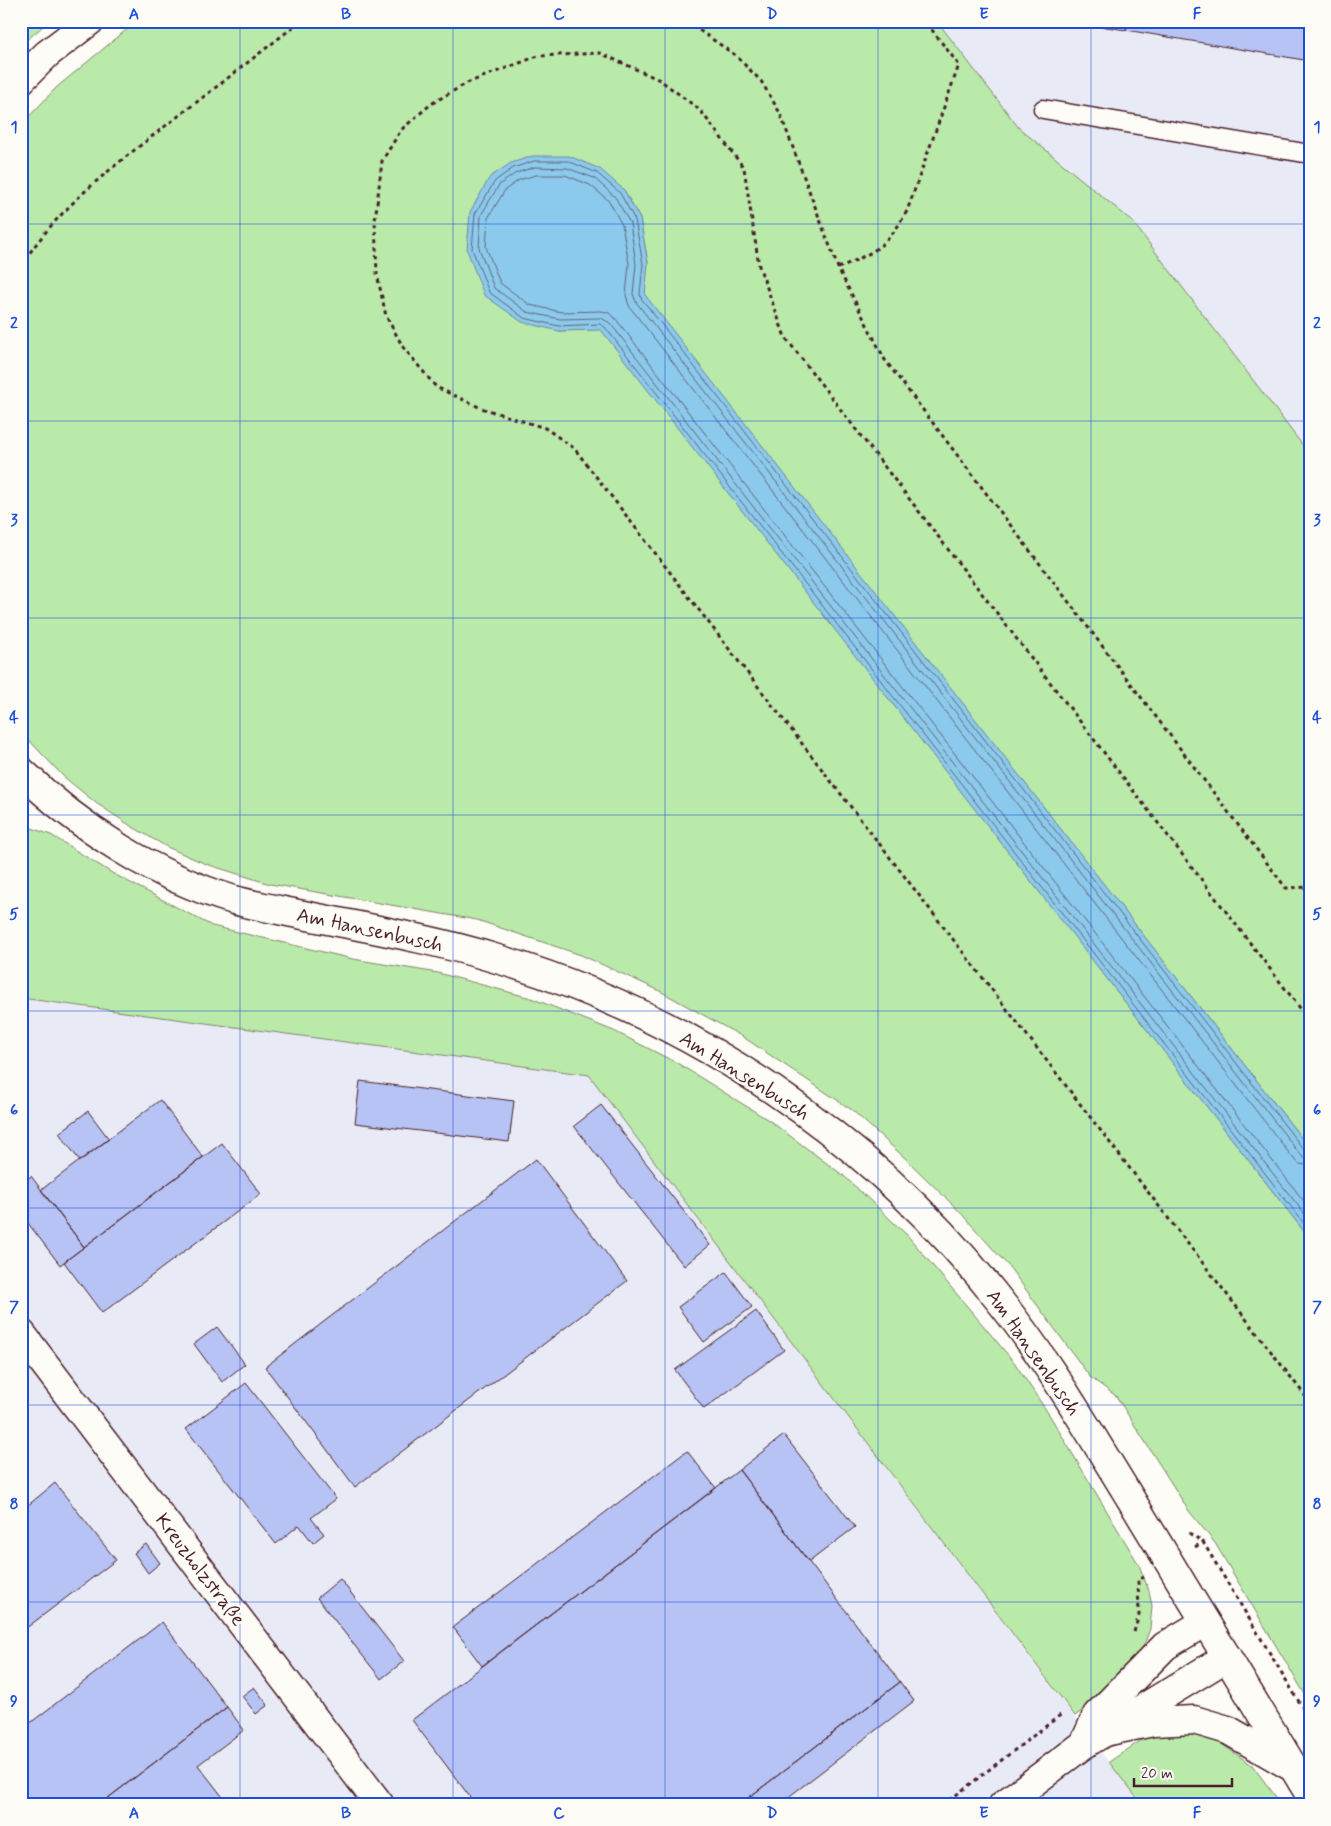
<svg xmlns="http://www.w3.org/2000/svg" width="1331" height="1826" font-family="Mynerve,sans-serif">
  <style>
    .built { fill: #e8ebf6 }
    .green { fill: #b9eaaa; stroke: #82846a }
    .water { fill: #8bcaec; stroke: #71869f }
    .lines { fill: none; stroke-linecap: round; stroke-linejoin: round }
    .shore { stroke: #646378; stroke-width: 1 }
    .building { fill: #b6c3f4; stroke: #4a1f2b }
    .lane-casing { stroke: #4a1f2b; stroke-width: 21 }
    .street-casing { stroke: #4a1f2b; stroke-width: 31 }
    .secondary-casing { stroke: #4a1f2b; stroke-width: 31 }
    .highway-casing { stroke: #4a1f2b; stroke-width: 31 }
    .path { stroke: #4a1f2b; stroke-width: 3; stroke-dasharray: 4 4; stroke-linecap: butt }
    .lane { stroke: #fdfcf7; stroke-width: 18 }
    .street { stroke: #fdfcf7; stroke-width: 28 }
    .secondary { stroke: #fdfcf7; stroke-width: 28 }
    .highway { stroke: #fdfcf7; stroke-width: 28 }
    .grid { fill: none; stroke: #1d4ed8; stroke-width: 1; stroke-opacity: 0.55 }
    .labels { text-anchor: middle; stroke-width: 5; stroke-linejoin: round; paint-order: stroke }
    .street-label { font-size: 20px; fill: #4a1f2b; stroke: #fdfcf7 }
    .neatline { fill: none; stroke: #1d4ed8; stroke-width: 2 }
    .grid-label { font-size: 16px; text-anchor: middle; font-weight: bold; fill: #1d4ed8 }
  </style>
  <rect width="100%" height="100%" fill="#fdfcf7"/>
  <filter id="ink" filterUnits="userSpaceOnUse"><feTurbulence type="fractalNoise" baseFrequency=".02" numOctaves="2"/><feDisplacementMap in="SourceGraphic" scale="10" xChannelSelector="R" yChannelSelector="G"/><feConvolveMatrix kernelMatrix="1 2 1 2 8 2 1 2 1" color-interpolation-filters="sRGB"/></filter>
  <g filter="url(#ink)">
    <path class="built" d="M937 21H1310V455L1132 221 1019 128Z
      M21 998 589 1075 1141 1805H21Z"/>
    <path class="green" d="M21 21H49L21 45Z
      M137 21H937L1019 128 1132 221 1310 455V1149L644 295 648 263 640 219 624 190 559 331 601 329 1310 1239V1703L1215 1543 1189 1511 1116 1396 1090 1377 1010 1268 959 1211 906 1159 852 1110 743 1037 658 990 581 955 477 920 270 884 206 864 167 847 131 826 96 803 64 777 21 732V125L57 87Z
      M21 824 51 835 112 873 212 926 353 959 438 973 531 998 614 1031 677 1063 770 1121 844 1176 907 1235 1014 1362 1050 1416 1139 1565 1149 1591 1152 1606 1150 1629 1144 1645 1112 1688 1075 1716 589 1075 21 998Z
      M1171 1729 1200 1732 1220 1743 1252 1765 1282 1805H1142L1109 1762 1146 1737Z"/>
    <path class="water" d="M533 156H569L600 169 624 190 640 219 648 263 645 295 1310 1149V1239L601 330 559 331 522 322 484 295 467 250 470 212 490 177 511 163Z"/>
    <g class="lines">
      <path class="shore" d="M1310 1152 1304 1150 641 298 640 294 643 264 635 220 620 193 597 173 568 161H534L513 168 495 181 475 214 472 249 489 292 524 318 559 326 600 324 605 327 1310 1231
        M1310 1158H1304L1299 1153 636 302 633 294 636 264 630 223 615 197 594 178 567 168 535 167 516 173 499 185 481 215 479 248 494 288 527 312 560 319 601 318 610 323 1310 1221
        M1310 1166 1300 1164 1293 1158 629 306 626 295 629 264 622 225 609 201 590 185 565 175H536L519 180 505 190 488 218 486 247 500 283 530 305 561 312 602 311 609 313 615 318 1310 1209"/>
    </g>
    <path class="building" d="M1080 21H1127L1126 30 1080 23Z
      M1127 21H1310V61L1126 30Z
      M360 1081 514 1101 509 1142 355 1123Z
      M160 1100 203 1157 84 1247 41 1190Z
      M601 1105 710 1245 684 1266 574 1126Z
      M88 1111 109 1139 80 1161 59 1133Z
      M222 1143 261 1194 102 1313 64 1262Z
      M536 1159 627 1281 355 1487 265 1367Z
      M31 1176 84 1247 60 1265 21 1214V1184Z
      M726 1272 752 1307 704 1342 678 1307Z
      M756 1311 784 1350 704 1409 675 1370Z
      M217 1327 245 1364 222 1382 194 1344Z
      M246 1383 336 1499 311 1518 324 1534 313 1543 299 1525 276 1544 186 1429Z
      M784 1435 855 1527 809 1562 739 1470Z
      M687 1451 716 1488 482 1666 453 1627Z
      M739 1470 900 1682 739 1805H476L412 1720Z
      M55 1483 116 1560 21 1632V1499L27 1506Z
      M146 1544 160 1563 148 1573 134 1553Z
      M340 1579 404 1661 381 1679 317 1598Z
      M162 1622 227 1707 99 1805H21V1730Z
      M900 1682 914 1701 778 1805H739Z
      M254 1687 268 1705 256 1714 242 1696Z
      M227 1707 244 1730 198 1765 229 1805H99Z
      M302 1798 307 1805H293Z"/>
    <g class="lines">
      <defs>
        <path id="lane" d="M1043 109 1310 154"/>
        <path id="street" d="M21 1333 380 1805
          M1085 1742 1097 1715 1165 1646 1205 1622
          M1003 1805 1083 1745 1227 1657"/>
        <path id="secondary" d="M21 80 47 54 90 21
          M21 771C81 829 154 876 234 900 256 906 280 910 303 915 367 928 432 939 494 958 692 1016 872 1138 999 1300 1037 1347 1069 1398 1100 1449 1143 1518 1184 1588 1227 1657"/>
        <path id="highway" d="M1227 1657 1310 1795
          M1104 1732 1153 1722 1194 1720 1228 1730 1292 1767"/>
      </defs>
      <use href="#lane" class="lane-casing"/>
      <use href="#street" class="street-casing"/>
      <use href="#secondary" class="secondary-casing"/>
      <use href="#highway" class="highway-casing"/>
      <path class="path" d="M686 21 735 55 761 81 780 113 838 268 885 360 1286 888 1310 887
        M21 266C58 207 114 166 168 124 213 90 257 55 301 21
        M838 268C875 252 887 247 907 211L959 65 925 21
        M1310 1021 785 337 759 266 744 168 700 110 660 80 600 53 538 56 467 83 431 104 401 130 382 161 375 221 377 274 386 316 403 347 436 387 481 408 545 428 574 448 1310 1402
        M1189 1533 1203 1542 1310 1720
        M1195 1547 1203 1542
        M1134 1632 1139 1615 1138 1580 1144 1577
        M943 1805 1063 1713"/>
      <use href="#lane" class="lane"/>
      <use href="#street" class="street"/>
      <use href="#secondary" class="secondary"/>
      <use href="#highway" class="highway"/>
    </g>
  </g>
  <path class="grid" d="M240 21V1805M453 21V1805M665 21V1805M878 21V1805M1091 21V1805M21 224H1310M21 421H1310M21 618H1310M21 815H1310M21 1011H1310M21 1208H1310M21 1405H1310M21 1602H1310"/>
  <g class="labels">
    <g class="street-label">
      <text transform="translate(370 929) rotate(12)" y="7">Am Hansenbusch</text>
      <text transform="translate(745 1075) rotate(32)" y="7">Am Hansenbusch</text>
      <text transform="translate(1034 1352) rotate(55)" y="7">Am Hansenbusch</text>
      <text transform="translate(201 1569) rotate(53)" y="7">Kreuzholzstraße</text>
    </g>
  </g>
  <rect width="1331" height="1826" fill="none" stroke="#fdfcf7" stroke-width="55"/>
  <path d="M1134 1778v8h98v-8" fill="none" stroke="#4a1f2b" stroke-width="2.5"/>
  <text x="1141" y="1778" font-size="15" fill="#4a1f2b" stroke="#fdfcf7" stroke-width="4" paint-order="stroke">20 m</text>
  <rect x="28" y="28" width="1276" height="1770" class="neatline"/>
  <g class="grid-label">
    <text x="134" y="19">A</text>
    <text x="346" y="19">B</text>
    <text x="559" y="19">C</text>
    <text x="772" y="19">D</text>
    <text x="984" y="19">E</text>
    <text x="1197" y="19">F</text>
    <text x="14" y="132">1</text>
    <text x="1317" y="132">1</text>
    <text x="14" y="328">2</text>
    <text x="1317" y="328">2</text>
    <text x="14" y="525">3</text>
    <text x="1317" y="525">3</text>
    <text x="14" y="722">4</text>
    <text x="1317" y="722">4</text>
    <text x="14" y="919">5</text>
    <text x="1317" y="919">5</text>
    <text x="14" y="1115">6</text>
    <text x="1317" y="1115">6</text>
    <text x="14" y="1312">7</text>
    <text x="1317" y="1312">7</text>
    <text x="14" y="1509">8</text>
    <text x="1317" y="1509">8</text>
    <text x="14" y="1706">9</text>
    <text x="1317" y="1706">9</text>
    <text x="134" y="1818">A</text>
    <text x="346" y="1818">B</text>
    <text x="559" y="1818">C</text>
    <text x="772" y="1818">D</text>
    <text x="984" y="1818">E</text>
    <text x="1197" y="1818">F</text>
  </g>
</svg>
